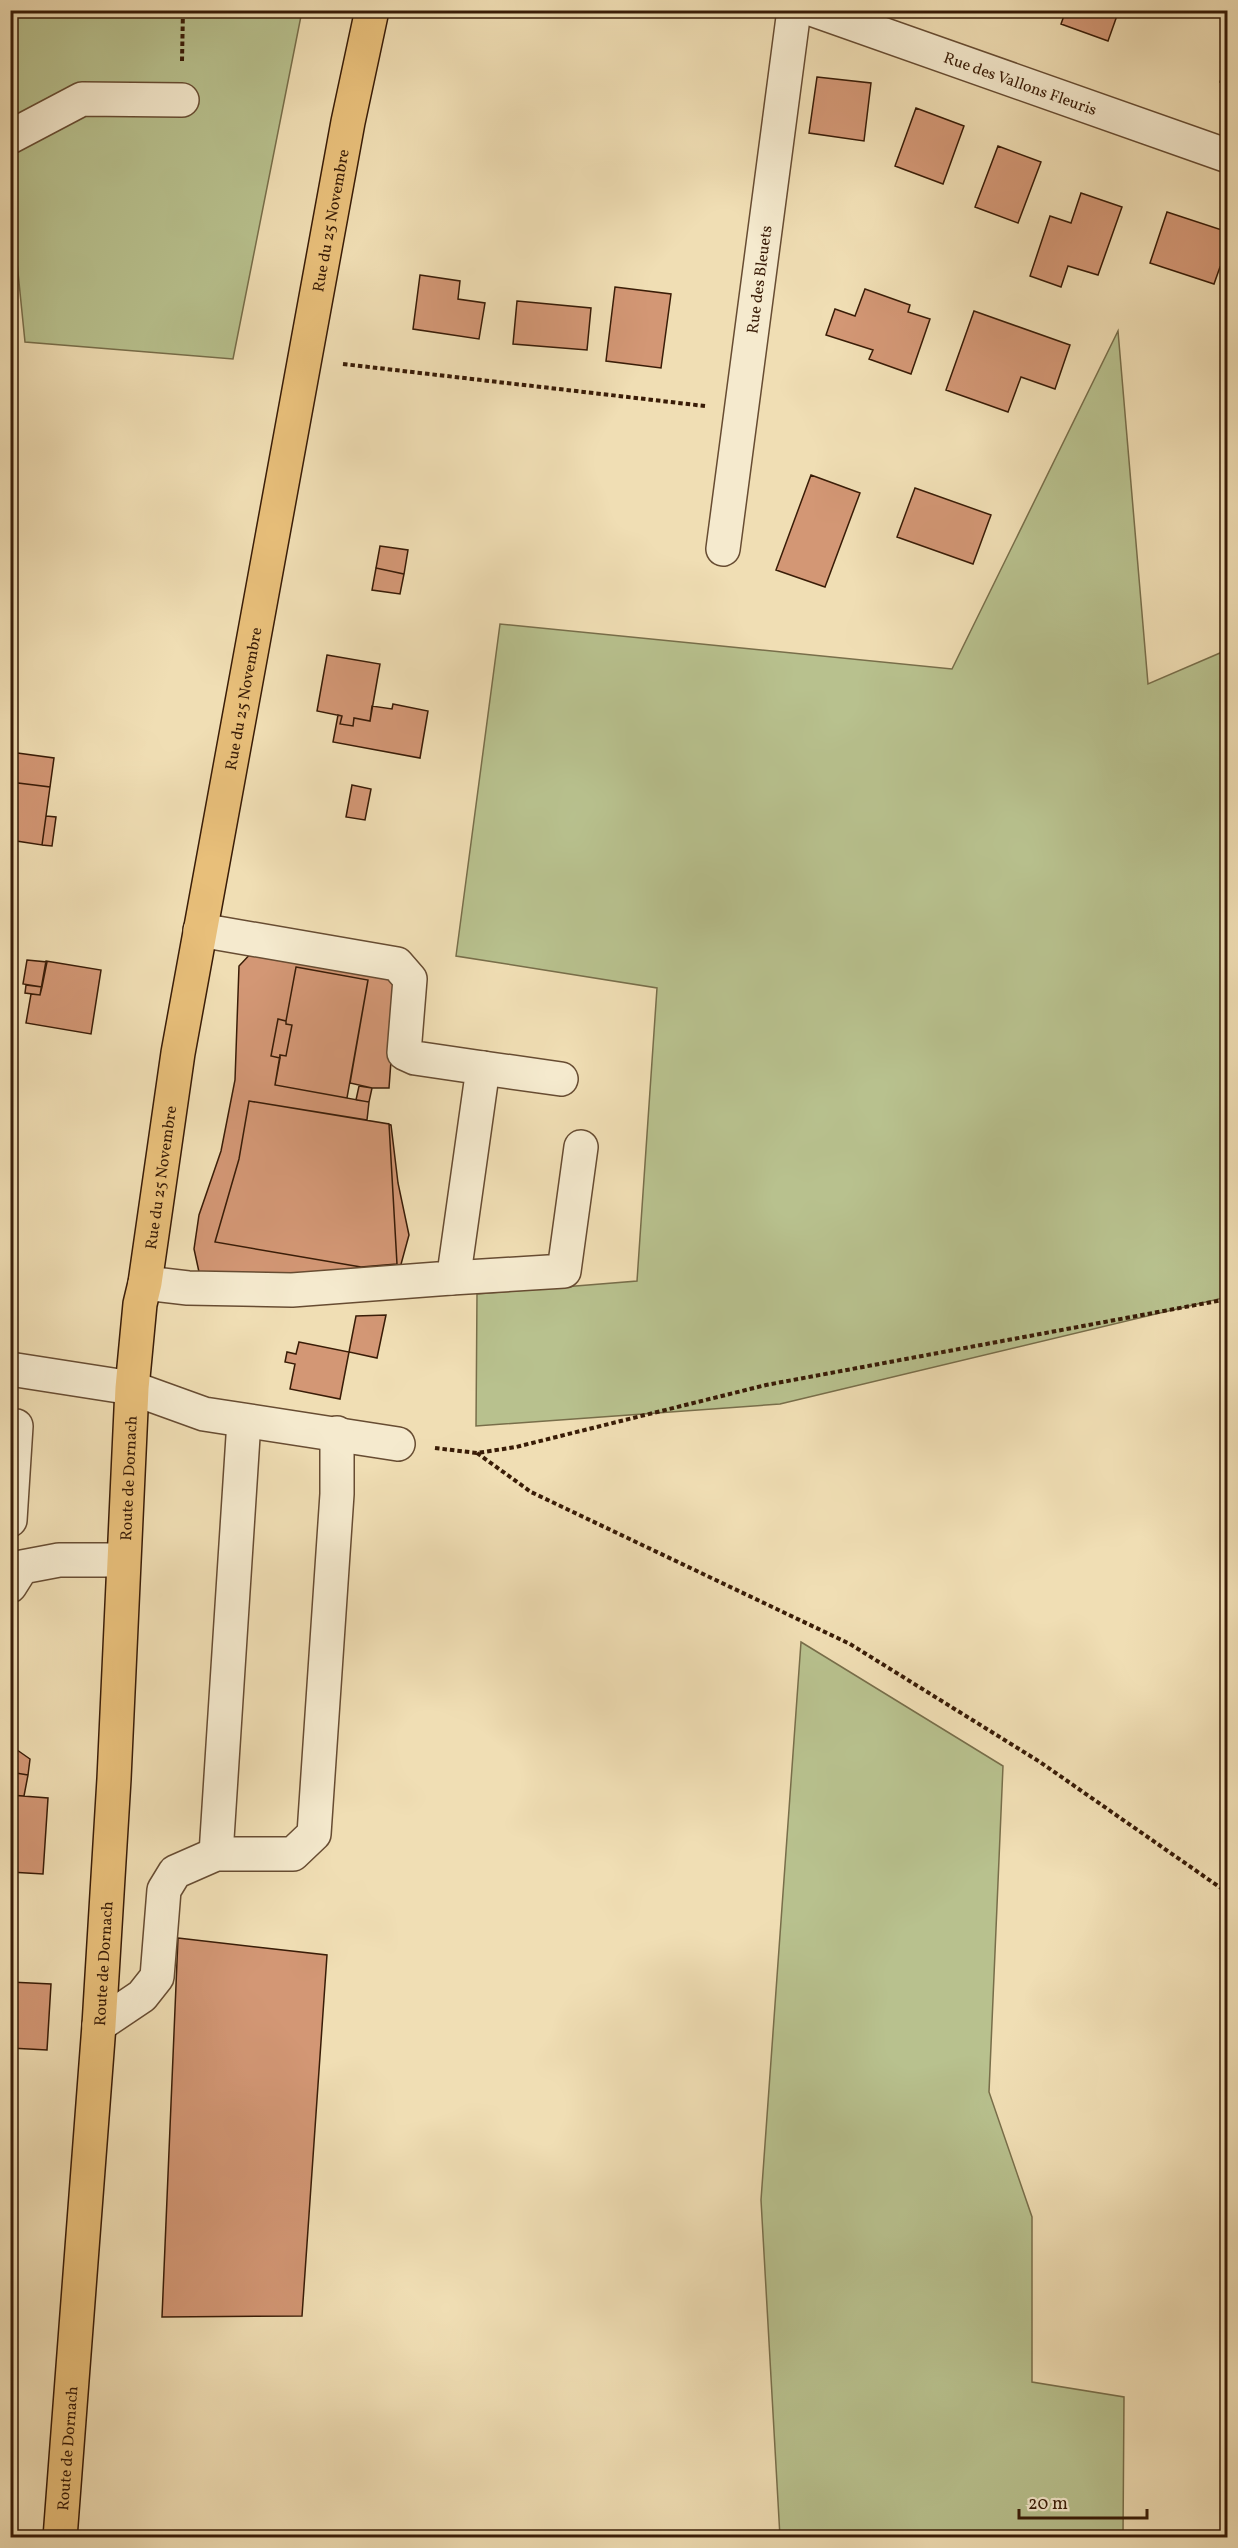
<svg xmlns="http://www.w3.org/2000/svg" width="1238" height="2548" font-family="Vollkorn,serif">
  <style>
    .green { fill: #b8c18e; stroke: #786e4a; stroke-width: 1.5 }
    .building { fill: #d39775; stroke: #391c07; stroke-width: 1.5 }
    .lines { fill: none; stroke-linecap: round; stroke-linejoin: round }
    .minor-casing { stroke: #674c32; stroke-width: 36 }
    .major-casing { stroke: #391c07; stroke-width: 36 }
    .path { stroke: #391c07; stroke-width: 4; stroke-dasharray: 4.5 3; stroke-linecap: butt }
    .minor { stroke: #f5eace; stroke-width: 33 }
    .major { stroke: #e8bf7a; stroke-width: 33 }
    .labels { text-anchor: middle; stroke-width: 6; stroke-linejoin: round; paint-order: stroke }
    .street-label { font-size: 16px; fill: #391c07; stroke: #f5eace }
  </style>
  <rect width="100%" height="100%" fill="#f0deb4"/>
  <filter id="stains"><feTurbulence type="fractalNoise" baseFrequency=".00333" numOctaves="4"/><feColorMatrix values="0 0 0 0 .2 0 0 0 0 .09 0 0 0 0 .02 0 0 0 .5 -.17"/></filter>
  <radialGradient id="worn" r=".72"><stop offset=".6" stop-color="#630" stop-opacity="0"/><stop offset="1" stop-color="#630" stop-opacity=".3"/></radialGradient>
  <path class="green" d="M10 11H302L233 359 25 342 10 193Z
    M1118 331 1148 684 1227 650V1297L780 1404 476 1426 477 1294 637 1281 657 988 456 956 500 624 952 669Z
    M801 1642 1003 1766 989 2092 1032 2217V2382L1124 2397 1123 2537H780L761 2200Z"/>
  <path class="building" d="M1066 10H1119L1108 41 1061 24Z
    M1228 59V85L1220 82Z
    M817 77 871 83 864 141 809 133Z
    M916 108 964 126 943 184 895 166Z
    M998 146 1041 162 1018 223 975 207Z
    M1081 193 1122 207 1098 275 1068 266 1061 287 1030 276 1050 216 1071 223Z
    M1167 212 1228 232V270L1220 267 1214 284 1150 263Z
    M420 275 460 281 458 299 485 303 479 339 413 329Z
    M615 287 671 294 661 368 606 361Z
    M865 289 910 305 908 312 930 319 911 374 869 359 873 350 826 335 835 309 855 316Z
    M517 301 591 308 587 350 513 344Z
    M974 311 1070 345 1055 389 1021 377 1008 412 946 390Z
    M811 475 860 493 825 587 776 570Z
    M915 488 991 515 973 564 897 537Z
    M380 546 408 550 404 574 376 568Z
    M376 568 404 574 400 594 372 590Z
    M327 655 380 664 370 721 354 718 353 726 340 724 342 716 317 711Z
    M393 704 428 711 420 758 333 742 338 715 342 716 340 724 353 726 354 718 370 721 372 706 392 709Z
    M10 752 54 758 50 787 10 782Z
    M10 782 50 787 42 845 10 840Z
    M352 785 371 789 365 820 346 817Z
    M46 816 56 817 52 846 42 845Z
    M255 949 393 976 396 993 389 1088H372L350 1083 368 980 296 967 286 1021 278 1019 271 1056 280 1058 275 1085 369 1102 367 1120 249 1101 239 1159 215 1242 361 1267 397 1264 389 1124 391 1125 398 1183 409 1235 400 1268 204 1279 199 1272 194 1249 199 1215 221 1151 235 1080 239 966Z
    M27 960 47 962 42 987 23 984Z
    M46 961 101 970 91 1034 26 1023 31 994 40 995Z
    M296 967 368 980 347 1098 275 1085 280 1055 286 1056 292 1025 286 1024V1021Z
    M26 985 42 987 40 995 25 993Z
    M278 1019 286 1021V1024L292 1025 286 1056 280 1055V1058L271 1056Z
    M359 1086 372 1088 369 1102 356 1100Z
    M249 1101 389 1124 397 1264 361 1267 215 1242 239 1159Z
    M386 1315 377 1358 349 1352 356 1316Z
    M299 1342 349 1352 340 1399 290 1389 295 1364 285 1362 287 1352 296 1354Z
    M10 1745 30 1759 28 1775 10 1772Z
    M10 1772 28 1775 24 1796 10 1795Z
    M10 1795 48 1798 43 1874 10 1872Z
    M178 1938 327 1955 302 2316 162 2317Z
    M10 1982 51 1984 47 2050 10 2048Z"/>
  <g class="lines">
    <defs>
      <g id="minor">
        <path id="s1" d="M814 10 1228 156"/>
        <path d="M10 137 82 99 182 100"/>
        <path id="s2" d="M723 549 794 10"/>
        <path d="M483 1068 561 1079"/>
        <path d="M451 1278 564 1271 581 1147"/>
        <path d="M145 1283 188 1288 292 1290 451 1278 455 1267 483 1068 415 1058 404 1053 410 979 397 964 200 930"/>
        <path d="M10 1369 132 1388 204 1414 398 1444"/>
        <path d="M10 1520 16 1426"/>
        <path d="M10 1586 22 1567 59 1560H123"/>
        <path d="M216 1854 244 1421"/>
        <path d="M99 2025 142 1996 157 1977 164 1890 175 1872 216 1854H293L314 1834 337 1494V1433"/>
      </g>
      <g id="major">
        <path id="s3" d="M60 2538 99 2025 114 1779 132 1388 140 1304 145 1283 178 1053 348 122 372 10"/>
      </g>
    </defs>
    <use href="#minor" class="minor-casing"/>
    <use href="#major" class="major-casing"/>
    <path class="path" d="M182 61 183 10
      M343 364 705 406
      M435 1448 477 1453 516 1447 766 1385 1228 1299
      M477 1453 531 1492 850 1644 1040 1762 1228 1893"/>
    <use href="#minor" class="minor"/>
    <use href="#major" class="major"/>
  </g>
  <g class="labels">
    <g class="street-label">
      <text dy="6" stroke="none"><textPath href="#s1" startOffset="219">Rue des Vallons Fleuris</textPath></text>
      <text dy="6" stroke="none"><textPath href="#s3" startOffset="2337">Rue du 25 Novembre</textPath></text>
      <text dy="6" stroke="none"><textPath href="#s2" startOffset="272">Rue des Bleuets</textPath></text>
      <text dy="6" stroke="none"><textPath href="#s3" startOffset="1851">Rue du 25 Novembre</textPath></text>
      <text dy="6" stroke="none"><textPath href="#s3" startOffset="1365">Rue du 25 Novembre</textPath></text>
      <text dy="6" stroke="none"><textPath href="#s3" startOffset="1062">Route de Dornach</textPath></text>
      <text dy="6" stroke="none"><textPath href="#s3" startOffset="576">Route de Dornach</textPath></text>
      <text dy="6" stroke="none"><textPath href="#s3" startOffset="90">Route de Dornach</textPath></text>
    </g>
  </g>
  <rect width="1238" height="2548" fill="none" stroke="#f0deb4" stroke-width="36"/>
  <rect x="12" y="12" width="1214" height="2524" fill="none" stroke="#391c07" stroke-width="3"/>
  <rect x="18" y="18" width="1202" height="2512" fill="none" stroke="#391c07" stroke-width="1.5"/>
  <path d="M1019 2509v9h128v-9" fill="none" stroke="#391c07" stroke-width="3"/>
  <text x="1028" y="2509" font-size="18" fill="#391c07" stroke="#f5eace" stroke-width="4.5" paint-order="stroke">20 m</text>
  <rect width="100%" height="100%" filter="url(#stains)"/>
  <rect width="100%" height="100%" fill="url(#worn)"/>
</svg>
